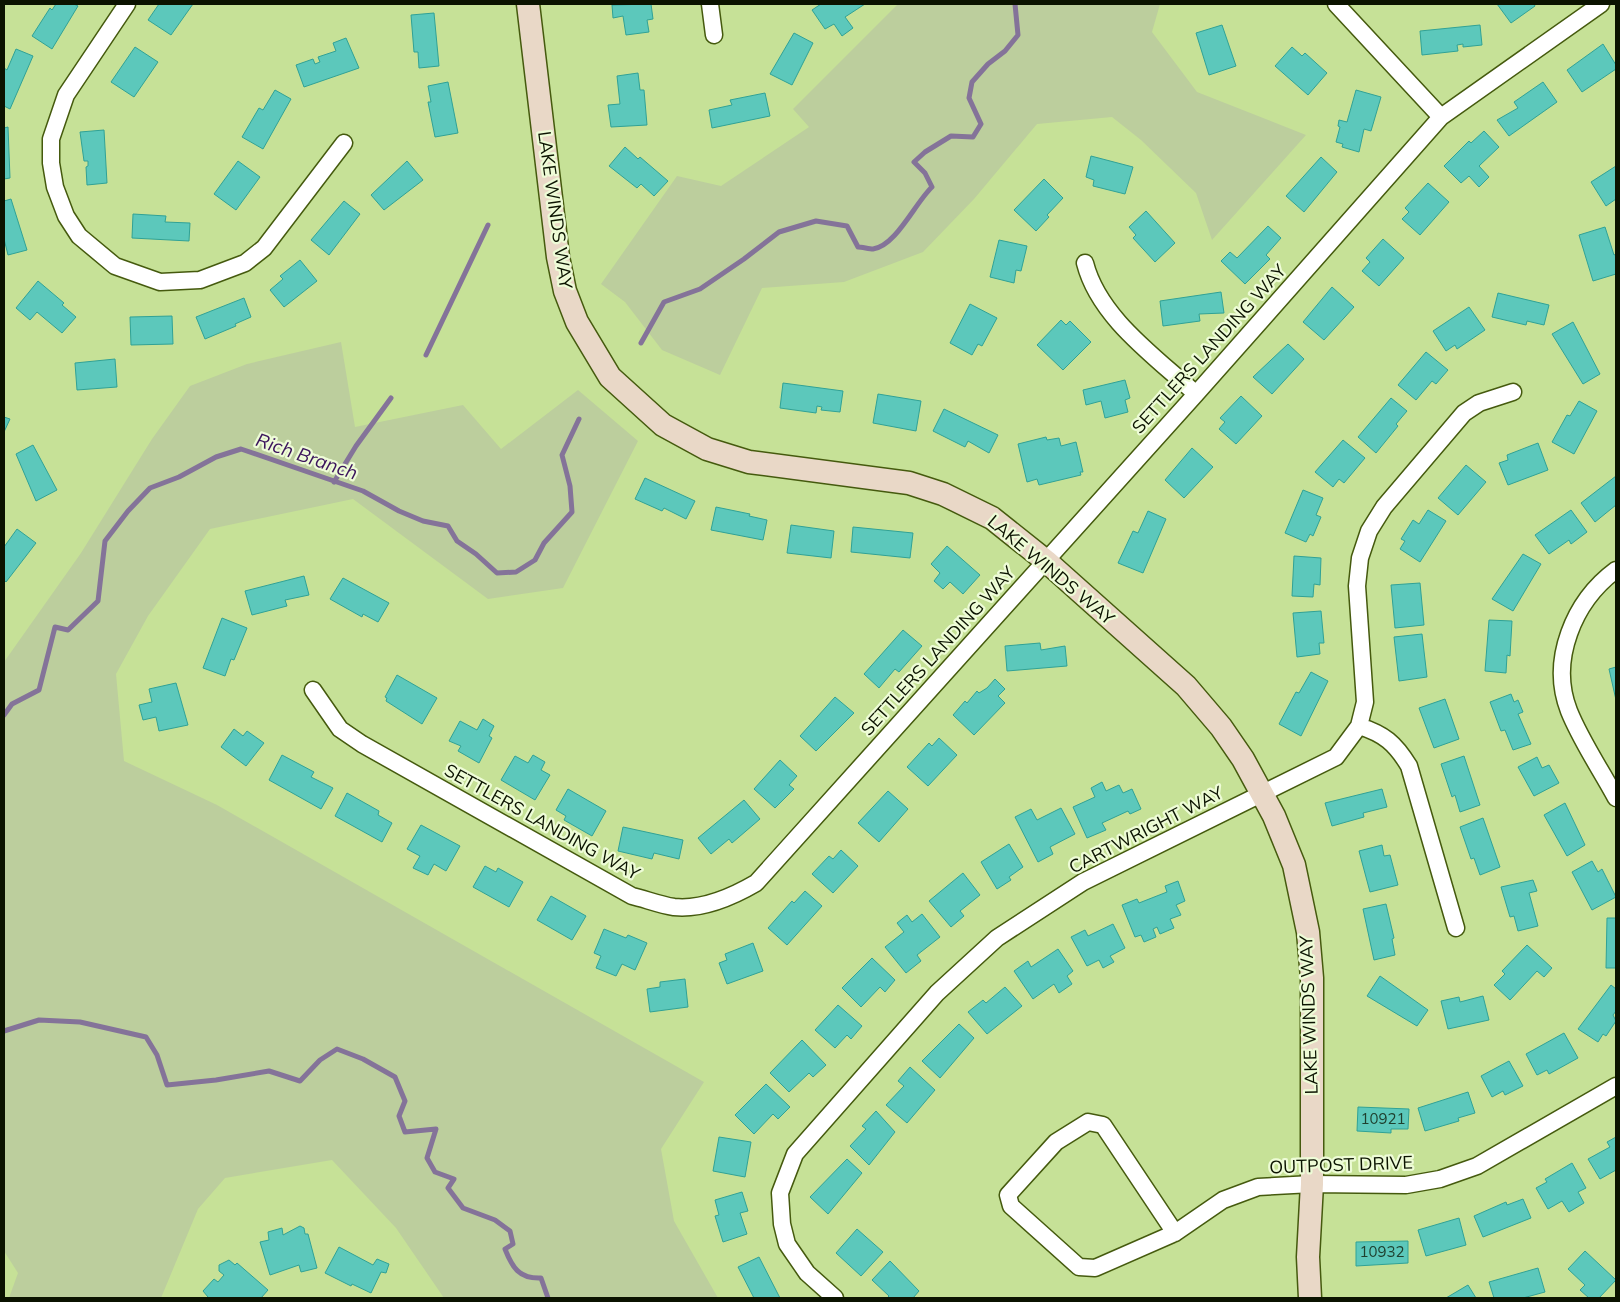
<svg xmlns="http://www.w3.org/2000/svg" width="1620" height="1302" font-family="Mulish,sans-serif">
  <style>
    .green { fill: #bcce9d }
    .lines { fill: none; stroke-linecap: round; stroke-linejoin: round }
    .stream { stroke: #847399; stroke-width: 5 }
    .building { fill: #5cc8bb; stroke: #30a296 }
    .street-casing { stroke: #455a0e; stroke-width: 19 }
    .secondary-casing { stroke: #455a0e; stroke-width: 25 }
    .street { stroke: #fff; stroke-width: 16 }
    .secondary { stroke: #e9d8c7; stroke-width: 22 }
    .labels { text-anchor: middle; stroke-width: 4.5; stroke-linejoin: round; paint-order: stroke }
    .number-label { font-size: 15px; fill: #1f402f }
    .street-label { font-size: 18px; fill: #0b1300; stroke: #eefcd7 }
    .water-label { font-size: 19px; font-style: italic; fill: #3b145c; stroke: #eefcd7 }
  </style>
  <rect width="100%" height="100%" fill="#c6e197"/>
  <path class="green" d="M898 4H1160L1152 32 1197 92 1306 135 1212 240 1196 193 1141 140 1112 117 1037 124 974 199 923 252 844 282 762 288 720 375 662 350 625 302 601 284 677 176 721 186 809 127 793 109Z
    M341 342 355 427 463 405 501 449 578 390 638 441 563 588 488 599 353 499 210 529 148 616 116 674 124 761 217 805 704 1082 661 1149 674 1221 718 1298H444L396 1228 332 1160 225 1178 198 1209 161 1298H9L18 1273 4 1251V662L81 553 152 439 190 386 247 364Z"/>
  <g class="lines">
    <path class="stream" d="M641 343 664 302 700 289 744 259 779 232 816 221 847 226 858 247C862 247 869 249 873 249 896 246 915 203 932 187L925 173 914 162 925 152 951 136 973 137 981 124 969 98 972 82 988 64 1005 51 1018 35 1015 4
      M426 355 488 225
      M334 482 356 446 391 398
      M4 715 12 704 39 690 55 627 68 630 98 601 105 541 128 511 150 488 179 477 216 457 241 449 363 491 399 511 423 521 448 526 457 541 476 554 497 573 516 572 535 560 544 543 572 512 570 486 562 455 579 419
      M4 1031 39 1020 80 1022 146 1037 157 1055 167 1085 216 1080 269 1071 300 1081 320 1060 337 1049 363 1059 395 1077 405 1101 399 1116 405 1132 436 1129 427 1158 435 1172 454 1179 448 1188 463 1208 495 1220 510 1231 513 1244 505 1249C512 1267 519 1279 541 1278L548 1298"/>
  </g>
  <path class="building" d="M56 4H74L78 6 52 49 32 36 50 8 52 10Z
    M159 4H193L171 35 148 20Z
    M651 4 653 19 647 20 649 32 626 35 623 16 613 18 612 5Z
    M821 4H865L845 17 853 28 842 36 834 24 825 29 812 10Z
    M1497 4H1534L1535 6 1511 23Z
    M434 13 439 66 419 68 418 52H414L411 15Z
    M1222 25 1236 66 1209 75 1196 33Z
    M1480 25 1482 45 1463 47V44L1457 45 1458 51 1422 55 1420 31Z
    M794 33 813 43 792 85 770 74Z
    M346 38 359 68 304 87 296 65 313 59 315 64 320 62 318 57 336 51 333 43Z
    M1603 44 1616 65V69L1582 92 1567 70Z
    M135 47 158 62 134 97 111 82Z
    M1292 47 1302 56 1305 53 1327 73 1308 95 1275 66Z
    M16 49 33 56 10 109 4 106V68L7 70Z
    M638 73 640 90H644L647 125 611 127 608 105 620 104 617 76Z
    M448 82 458 133 435 137 428 102H431L428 86Z
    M1543 82 1557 102 1509 136 1497 120 1518 108 1514 102Z
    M275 90 291 99 263 149 242 137 259 108 263 110Z
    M1356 90 1381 97 1371 131 1364 129 1359 152 1342 147 1343 144 1336 142 1340 127 1338 126 1339 120 1347 122Z
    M765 93 770 116 712 128 709 110 732 105 730 100Z
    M8 127 10 178 4 179V128Z
    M104 130 107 183 87 185 86 167 88 166V161H84L80 132Z
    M1484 131 1499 147 1479 166 1489 177 1479 187 1469 176 1461 183 1444 166 1469 141 1471 143Z
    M625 147 638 159 640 157 668 181 654 196 641 184 637 188 609 166Z
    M1091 156 1133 167 1125 194 1093 186 1094 180 1086 177Z
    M1321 157 1337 172 1304 212 1286 196Z
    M238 161 260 177 236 210 214 194Z
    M407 161 423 180 384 210 371 195Z
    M1616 166V199L1606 206 1591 182Z
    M1044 179 1063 198 1047 215 1049 217 1036 231 1014 210Z
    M1428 183 1449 202 1420 235 1402 219 1409 212 1405 208Z
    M11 199 27 250 8 255 4 239V201Z
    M344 201 360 214 329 255 311 240Z
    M1146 211 1175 243 1155 262 1133 238 1136 235 1129 227Z
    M133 214 166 216 165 222 190 223 189 241 132 238Z
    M1268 226 1281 238 1266 255 1270 259 1245 284 1221 261 1230 252 1237 258Z
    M1605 227 1614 255 1616 254V274L1593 281 1579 235Z
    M1383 239 1404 258 1379 286 1362 271 1370 262 1366 258Z
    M999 240 1027 246 1021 271 1016 270 1014 283 990 277Z
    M300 260 317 281 284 307 270 290 283 279 280 276Z
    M38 281 64 303 62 305 76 317 62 333 37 312 30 320 16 308Z
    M1332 287 1354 307 1324 340 1303 322Z
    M1221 292 1224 313 1199 314 1200 321 1163 326 1160 301Z
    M1498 293 1549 305 1544 325 1527 321 1526 325 1492 317Z
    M244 298 251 317 235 324 236 326 205 339 196 317Z
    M970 304 997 318 982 346 978 344 972 355 950 343Z
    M1469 307 1485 330 1457 349 1455 345 1446 351 1433 331Z
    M172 316 173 344 131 345 130 317Z
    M1061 320 1066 325 1070 321 1091 342 1063 370 1037 345Z
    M1573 322 1600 374 1583 384 1552 334Z
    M1288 344 1304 359 1272 394 1253 377Z
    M1426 352 1448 370 1436 384 1432 381 1416 400 1398 385Z
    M115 359 117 387 77 390 75 363Z
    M1125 380 1130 398 1125 400 1128 412 1105 418 1101 401 1086 405 1083 390Z
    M783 383 843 391 840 412 821 410 822 407 817 406 816 413 780 408Z
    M878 394 921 401 916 431 873 423Z
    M1241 396 1262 416 1236 444 1219 429 1225 422 1220 418Z
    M1391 398 1407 411 1396 424 1398 426 1376 453 1358 437Z
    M1579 401 1597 411 1574 454 1552 442 1567 415 1570 416Z
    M944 409 998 435 989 453 968 441 965 447 933 431Z
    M4 417 10 419 4 432Z
    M1046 437 1047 440 1059 438 1061 446 1076 442 1083 472H1080L1081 475 1039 485 1037 479 1027 482 1018 444Z
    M1343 440 1365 458 1344 483 1339 479 1333 487 1315 472Z
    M1538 443 1548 470 1508 485 1499 463 1508 460 1507 455Z
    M33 445 57 490 36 501 16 454Z
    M1192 448 1213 467 1184 498 1165 480Z
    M1466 465 1486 482 1458 515 1438 498Z
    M1616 476V505L1595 522 1581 503Z
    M645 478 695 501 686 519 664 508 662 511 635 499Z
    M1303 490 1323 498 1316 515 1321 517 1313 536 1310 534 1306 542 1285 533Z
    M716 507 750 514 749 516 767 520 763 540 711 530Z
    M1428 510 1446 521 1420 562 1400 549 1405 541 1401 539 1413 520 1419 524Z
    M1571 510 1587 532 1571 544 1569 540 1549 554 1535 535Z
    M1148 511 1166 519 1143 573 1118 563 1133 531 1138 533Z
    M791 525 834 531 831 558 787 553Z
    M853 527 913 533 910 558 851 552Z
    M17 529 36 543 6 582 4 580V547Z
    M947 546 980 575 963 594 950 582 943 589 934 581 940 573 931 564Z
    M1523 554 1541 564 1513 611 1492 599Z
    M1294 556 1321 558 1320 585 1314 584 1313 597 1292 596Z
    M304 576 309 595 285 600 287 606 252 615 245 591Z
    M343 578 389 603 378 622 363 614 362 617 330 599Z
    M1420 583 1424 625 1395 628 1391 585Z
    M1321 611 1324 643H1319L1320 654 1297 657 1293 613Z
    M222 618 247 628 234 660 231 659 225 676 203 668Z
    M1489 620 1512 621 1510 656 1507 655 1506 673 1485 671Z
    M903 630 922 646 899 672 895 669 879 688 864 674Z
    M1422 634 1427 677 1399 681 1394 637Z
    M1040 643 1041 650 1065 646 1067 666 1007 671 1005 646Z
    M1616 667V700L1609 669Z
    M1311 672 1328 681 1301 736 1279 724 1296 692 1299 693Z
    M397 675 437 698 422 724 386 701 387 698 385 697Z
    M995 679 1005 689 998 696 1005 703 974 735 953 715 965 701 967 703 977 691 979 693 987 688Z
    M176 683 188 725 159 731 156 717 143 720 139 705 152 702 149 689Z
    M1511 694 1514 702 1518 700 1523 712 1518 714 1531 744 1513 750 1505 730 1501 731 1490 702Z
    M835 697 854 713 816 751 800 736Z
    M1445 699 1459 739 1434 748 1419 708Z
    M483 719 494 726 489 736 492 738 479 763 458 751 461 746 449 741 460 721 477 730Z
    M234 729 243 736 247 731 264 743 246 766 221 747Z
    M939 738 957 755 928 786 907 767 929 743 932 746Z
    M282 755 314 772 311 777 333 788 321 809 269 780Z
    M533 755 545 762 541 770 550 775 535 800 501 780 515 756 528 763Z
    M1464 756 1480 805 1460 812 1455 795 1452 797 1441 764Z
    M1537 757 1542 768 1549 765 1559 783 1534 796 1518 767Z
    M780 760 797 776 789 785 794 789 775 808 754 789Z
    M1102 782 1106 791 1119 785 1123 793 1132 789 1141 809 1130 814 1128 811 1102 823 1106 830 1087 838 1073 807 1095 797 1091 788Z
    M568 789 606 811 592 836 564 820 566 816 556 810Z
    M1382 789 1387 807 1363 813 1364 817 1332 826 1325 803Z
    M888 791 908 809 879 842 858 823Z
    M347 793 379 811 378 815 392 823 382 842 335 816Z
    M744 800 760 819 732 843 729 839 711 854 698 838Z
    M1565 803 1585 845 1567 856 1544 815Z
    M1061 808 1075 834 1050 847 1053 854 1038 862 1015 817 1031 809 1037 820Z
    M1483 818 1500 867 1480 875 1474 858 1471 859 1460 827Z
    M421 825 460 846 446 871 434 864 428 875 413 868 420 856 407 849Z
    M623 827 683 840 679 859 654 853 652 859 618 851Z
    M1009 844 1023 867 1009 877 1011 880 997 889 981 862Z
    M1382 845 1384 856 1390 855 1398 885 1370 892 1359 851Z
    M841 850 858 866 833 893 812 874 829 856 833 859Z
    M1592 861 1598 872 1602 869 1616 897 1592 910 1572 872Z
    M485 866 496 872 498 868 523 882 509 907 473 887Z
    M963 873 980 895 960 911 964 916 951 927 929 901Z
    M1533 880 1537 891 1529 893 1538 926 1518 931 1514 916 1510 917 1501 887Z
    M1178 881 1185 901 1176 905 1181 915 1170 919 1174 928 1160 934 1157 927 1153 929 1156 937 1144 942 1141 935 1135 937 1122 905 1137 899 1139 903 1167 892 1165 886Z
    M805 891 822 906 787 945 768 928 792 901 794 903Z
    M551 896 586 916 572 940 537 920Z
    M1386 904 1394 938 1392 939 1395 955 1374 960 1363 909Z
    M922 914 940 937 917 955 921 961 906 973 885 947 904 932 897 923 907 915 912 922Z
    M1607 918H1616V968H1606Z
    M1113 924 1125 948 1110 956 1114 962 1103 968 1099 960 1087 966 1071 937 1085 930 1088 936Z
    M604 929 626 938 628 935 647 943 635 970 622 964 616 976 596 968 601 956 594 953Z
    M753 943 763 971 727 984 719 963 727 960 725 954Z
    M1527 945 1552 968 1544 977 1537 971 1510 1000 1494 985 1505 974 1502 971Z
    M1058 949 1073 971 1067 976 1072 984 1059 993 1054 984 1033 999 1014 971 1028 961 1031 967Z
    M872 958 895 980 885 992 880 987 861 1007 842 988Z
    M1380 976 1428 1010 1417 1026 1367 996Z
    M685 979 688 1007 650 1012 647 989 660 987V982Z
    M1611 985 1616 989V1011L1613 1015 1616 1021 1606 1036 1603 1034 1598 1042 1578 1029Z
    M1005 987 1022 1006 987 1034 968 1012 983 1000 986 1003Z
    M1483 996 1489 1020 1448 1029 1441 1001 1459 997 1460 1002Z
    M838 1005 862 1026 851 1039 847 1035 835 1048 815 1030Z
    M959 1024 974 1038 940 1078 922 1061Z
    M1564 1033 1578 1058 1549 1074 1547 1070 1537 1075 1526 1054Z
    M802 1040 826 1065 813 1077 809 1073 789 1092 770 1073Z
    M1509 1061 1523 1086 1505 1095 1503 1091 1492 1097 1481 1076Z
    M910 1067 935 1090 907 1123 886 1105 904 1086 898 1081Z
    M766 1084 790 1107 778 1119 773 1114 754 1134 735 1115Z
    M1468 1092 1475 1113 1458 1118 1459 1121 1425 1131 1418 1108Z
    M1358 1107 1409 1109 1408 1129H1391V1133L1357 1131Z
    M876 1111 895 1132 869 1165 850 1146 866 1129 862 1126Z
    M719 1137 751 1142 745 1177 713 1171Z
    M1616 1137V1170L1600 1179 1588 1159 1610 1147 1607 1142Z
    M847 1159 862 1173 828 1214 810 1197Z
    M1572 1163 1586 1188 1578 1192 1584 1203 1569 1212 1562 1201 1548 1209 1536 1188 1547 1182 1545 1179Z
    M742 1192 748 1211 740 1213 747 1234 723 1242 715 1216 719 1215 715 1200Z
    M1523 1199 1531 1218 1483 1237 1474 1216 1506 1202 1507 1205Z
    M1459 1218 1466 1245 1426 1256 1418 1230Z
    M300 1226 304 1228 305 1234H308L317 1268 301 1272 299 1265 270 1275 260 1242 269 1240 268 1232 282 1228 283 1235Z
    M857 1229 883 1252 861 1276 836 1253Z
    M1408 1241V1263L1356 1266V1242Z
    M339 1247 373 1265 377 1259 389 1264 386 1273 381 1272 371 1293 352 1284 351 1286 325 1273Z
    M1585 1251 1616 1280 1599 1298H1589L1580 1290 1585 1285 1568 1269Z
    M759 1257 780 1298H754L738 1267Z
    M229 1260 235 1265 237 1263 268 1290 261 1298H206L208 1297 203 1291 214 1279 218 1282 224 1275 219 1271V1265Z
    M890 1261 919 1291 913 1298H887L889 1296 872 1280Z
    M1538 1268 1545 1292 1523 1298H1494L1489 1282Z
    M1468 1285 1476 1298H1446Z"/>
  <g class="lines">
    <defs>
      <path id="street" d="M127 4 66 95 51 139V163L55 187 66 216 79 236 115 266 160 282 200 280 245 263 264 248 344 143
        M710 4 714 35
        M1336 4 1441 117
        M1085 263C1099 318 1156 357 1196 394
        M1616 570C1574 601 1549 660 1569 711 1581 741 1601 770 1616 798
        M313 690 340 729 362 744 632 896C645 899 660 905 674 907 703 910 732 897 756 883L1196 394 1441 117 1601 4
        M1359 726C1384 734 1395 743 1409 766L1456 928
        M1175 1233 1103 1125 1088 1122 1056 1142 1008 1195 1011 1206 1079 1267 1095 1268 1175 1233 1223 1200 1258 1187 1312 1184 1406 1185 1440 1179 1477 1166 1616 1086
        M835 1298 807 1273 787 1244 782 1224 780 1193 795 1154 937 993 997 938 1083 882 1336 757 1359 726 1365 702 1357 586 1360 558 1369 531 1384 507 1464 413 1479 403 1513 392"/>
      <path id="secondary" d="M528 4 558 257 565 291 577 322 610 377 663 425 707 449 749 462 909 483 943 494 992 518 1046 561 1186 686 1221 727 1243 759 1274 816 1294 865 1308 932 1312 978V1184L1308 1257 1310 1298"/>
    </defs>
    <use href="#street" class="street-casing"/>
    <use href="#secondary" class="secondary-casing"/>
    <use href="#street" class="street"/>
    <use href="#secondary" class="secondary"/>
  </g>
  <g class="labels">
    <g class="number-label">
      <text x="1383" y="1124">10921</text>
      <text x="1382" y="1257">10932</text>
    </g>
    <g class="street-label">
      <text transform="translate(555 210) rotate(82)" y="6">LAKE WINDS WAY</text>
      <text transform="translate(1209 349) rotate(-48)" y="6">SETTLERS LANDING WAY</text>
      <text transform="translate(1051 570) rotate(40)" y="6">LAKE WINDS WAY</text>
      <text transform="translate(938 651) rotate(-48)" y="6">SETTLERS LANDING WAY</text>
      <text transform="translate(542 822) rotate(29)" y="6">SETTLERS LANDING WAY</text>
      <text transform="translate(1146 830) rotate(-27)" y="6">CARTWRIGHT WAY</text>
      <text transform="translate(1309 1015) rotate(-92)" y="6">LAKE WINDS WAY</text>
      <text transform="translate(1341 1165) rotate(-2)" y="6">OUTPOST DRIVE</text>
    </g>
    <g class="water-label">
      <text transform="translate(307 456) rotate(19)" y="7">Rich Branch</text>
    </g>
  </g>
  <rect width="1620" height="1302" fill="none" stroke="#0b1300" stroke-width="10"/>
</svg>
